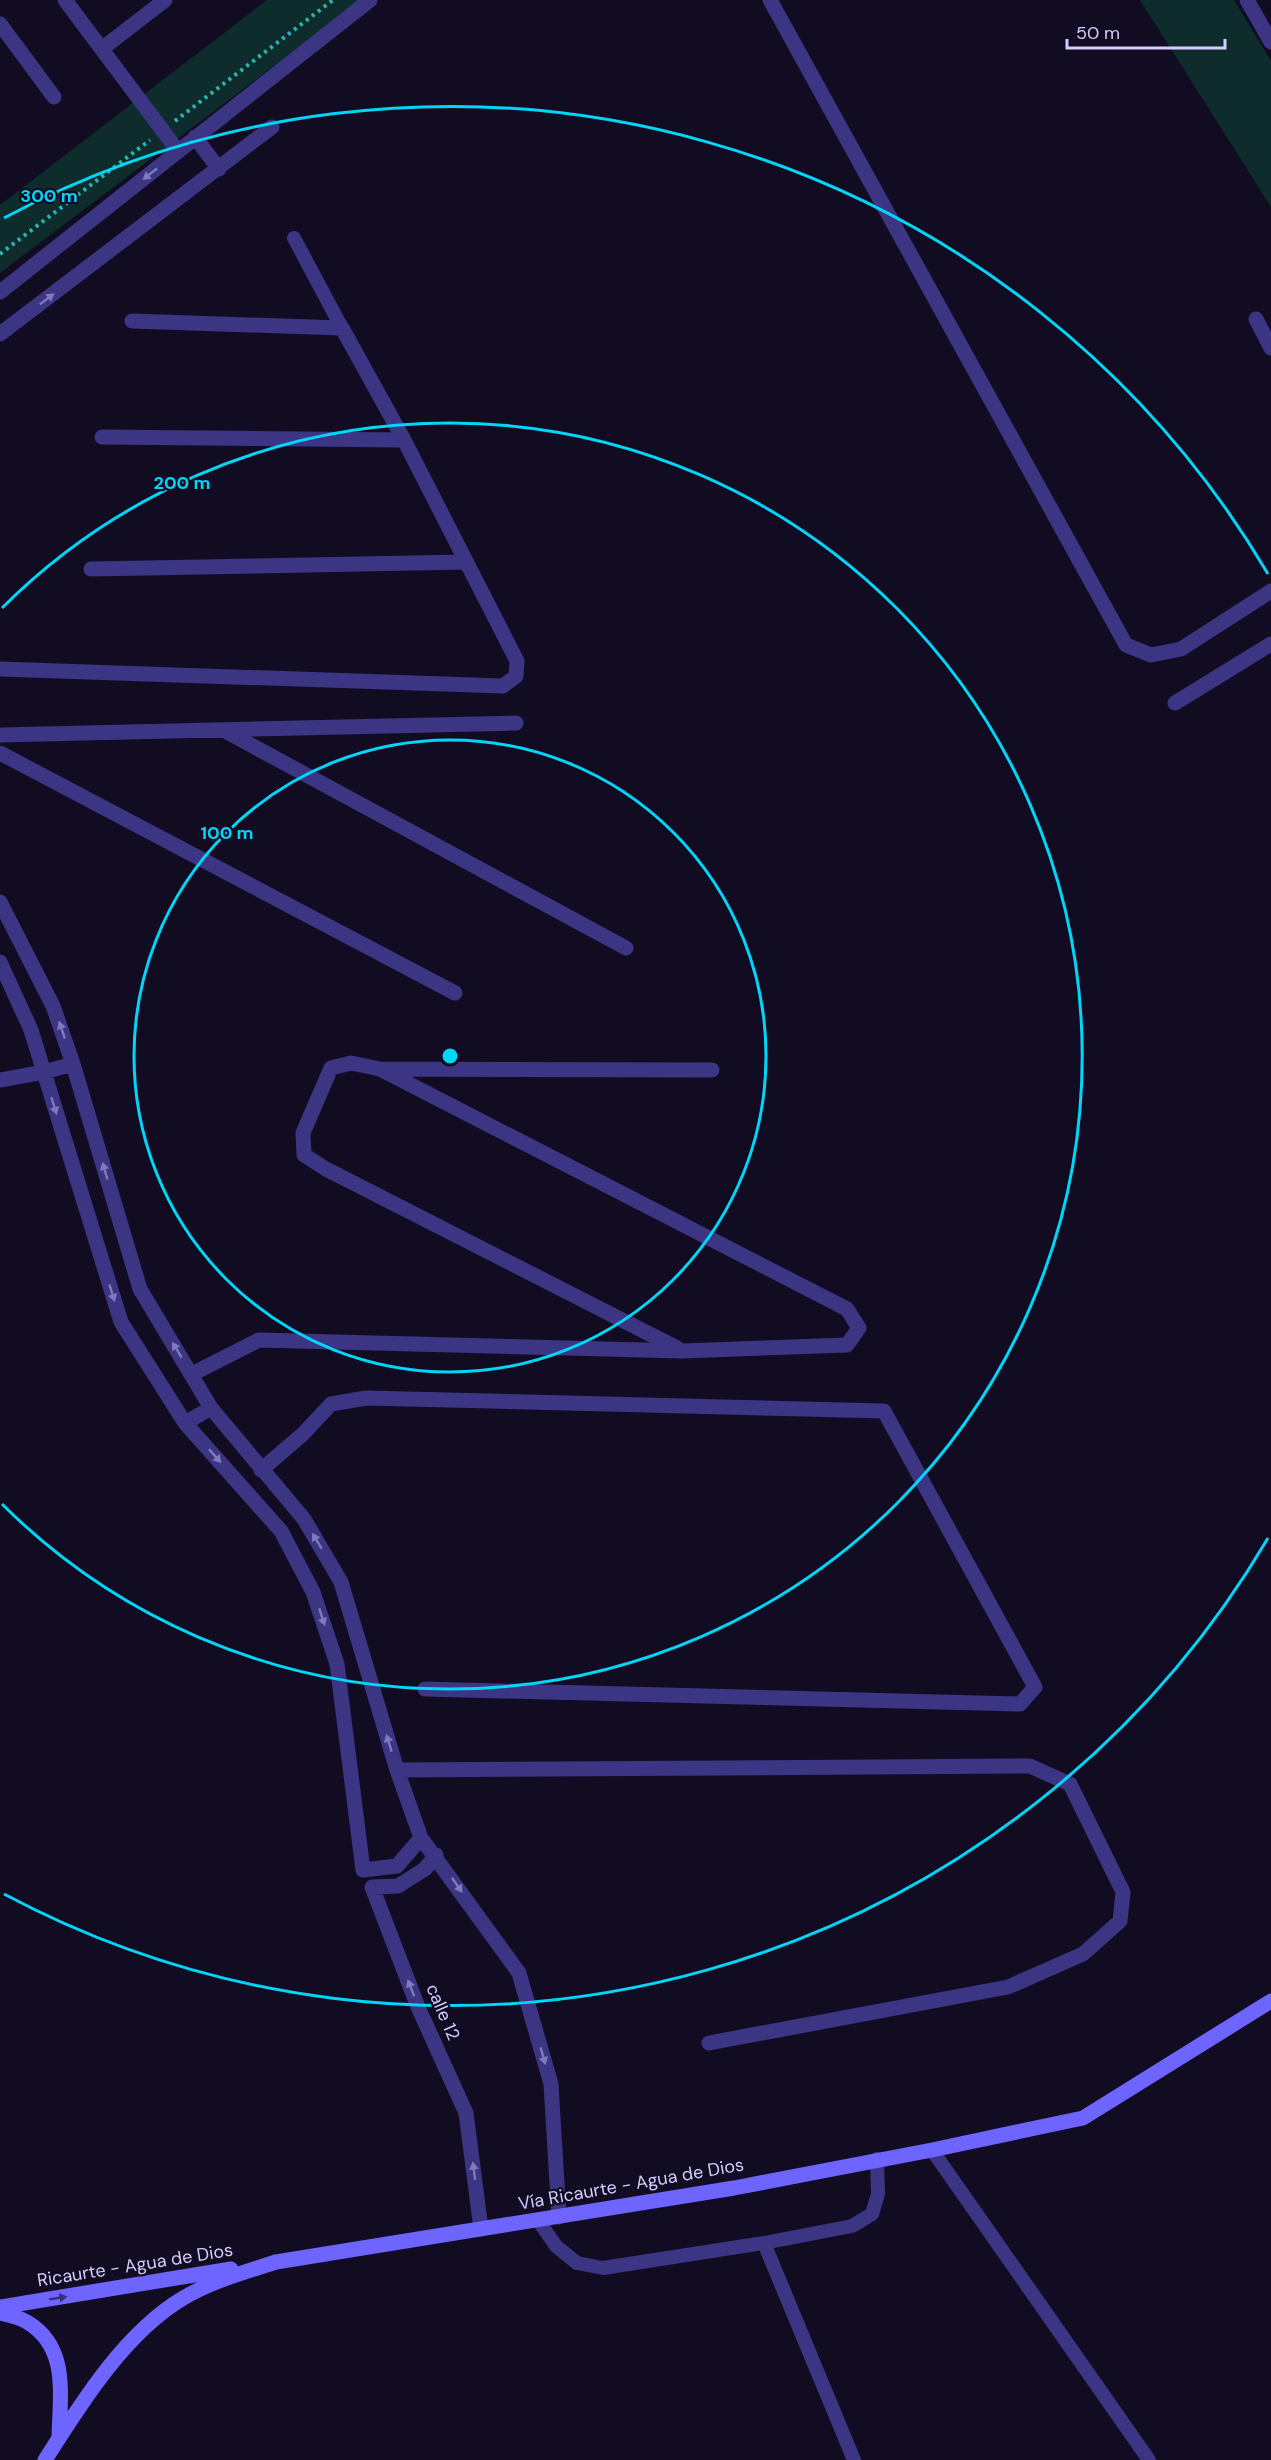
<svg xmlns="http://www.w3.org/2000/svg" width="1271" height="2460" font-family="'DM Sans',sans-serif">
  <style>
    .green { fill: #0f2c2c }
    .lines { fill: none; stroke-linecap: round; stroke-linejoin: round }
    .path { stroke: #29b7b4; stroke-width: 4; stroke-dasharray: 3 4.5; stroke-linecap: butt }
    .lane { stroke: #3b3583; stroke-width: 14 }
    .street { stroke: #3b3583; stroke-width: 15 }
    .secondary { stroke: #6e64ff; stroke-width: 15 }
    .oneway { fill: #8079bb }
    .oneway2 { fill: #362f7a }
    .ring { fill: none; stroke: #00d6f8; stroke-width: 3 }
    .labels { text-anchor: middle; stroke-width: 4.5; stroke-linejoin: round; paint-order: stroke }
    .street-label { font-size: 18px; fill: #d5cdff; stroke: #110c22 }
    .centre { fill: #00d6f8; stroke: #110c22; stroke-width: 3 }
    .ring-label { font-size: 18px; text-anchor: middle; font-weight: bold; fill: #00d6f8; stroke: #110c22; stroke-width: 4.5; stroke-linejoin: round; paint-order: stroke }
  </style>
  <rect width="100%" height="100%" fill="#110c22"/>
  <path class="green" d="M267 0H361L0 273V205Z
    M1140 0H1234L1271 61V207Z"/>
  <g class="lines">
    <path class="path" d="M175 121 333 0
      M0 254 150 140"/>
    <path class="lane" d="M294 238 342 328
      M932 2150 1149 2460
      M538 2220 556 2246 577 2263 603 2268 764 2243 852 2226 872 2214 878 2194 877 2159
      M764 2243 854 2460"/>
    <path class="street" d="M65 0 178 151
      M770 0 1126 645 1151 655 1181 649 1271 591
      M1247 0 1271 42
      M0 24 54 97
      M103 48 165 0
      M195 137 219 169
      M0 292 370 0
      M1256 319 1271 348
      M0 334 272 127
      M102 437 404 440
      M91 569 466 562
      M0 669 503 686 516 676 517 661 404 440 342 328 132 321
      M1175 703 1271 644
      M227 732 626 948
      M0 735 516 723
      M0 753 455 993
      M0 902 53 1006 73 1064 140 1289 211 1408 304 1519 341 1582 397 1770 421 1838 519 1973 551 2084 559 2217
      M0 962 31 1030 121 1322 185 1423 281 1531 313 1592 337 1664 363 1870 397 1866 421 1838
      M0 1080 44 1072 73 1064
      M677 1348 326 1169 304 1155 303 1133 331 1068 351 1063 380 1069 712 1070
      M192 1374 259 1340 682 1351 847 1345 859 1328 847 1309 380 1069
      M185 1423 211 1408
      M261 1470 303 1434 331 1404 366 1398 884 1411 1035 1687 1020 1704 425 1689
      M397 1770 1030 1766 1070 1784 1123 1892 1120 1921 1083 1954 1008 1987 709 2043
      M436 1855 425 1869 398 1886 372 1887 418 2007 466 2113 481 2229"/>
    <path class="secondary" d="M0 2307 231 2269
      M0 2313C8 2315 19 2317 27 2322 69 2347 60 2394 59 2437
      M45 2460C81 2403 126 2331 185 2297 213 2281 245 2272 276 2262L734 2188 932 2150 1083 2118 1271 2001"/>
  </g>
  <defs><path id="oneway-solid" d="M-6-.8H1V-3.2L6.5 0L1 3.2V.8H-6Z" transform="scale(1.5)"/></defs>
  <g class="oneway">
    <use href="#oneway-solid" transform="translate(150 174) rotate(142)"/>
    <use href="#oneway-solid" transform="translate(47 299) rotate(-37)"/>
    <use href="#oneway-solid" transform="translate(62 1030) rotate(-109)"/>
    <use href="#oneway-solid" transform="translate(54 1106) rotate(73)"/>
    <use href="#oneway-solid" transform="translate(105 1171) rotate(-106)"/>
    <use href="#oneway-solid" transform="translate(112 1293) rotate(73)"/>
    <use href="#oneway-solid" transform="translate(177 1350) rotate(-121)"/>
    <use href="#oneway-solid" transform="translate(215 1456) rotate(48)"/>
    <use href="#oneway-solid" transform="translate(317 1541) rotate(-121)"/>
    <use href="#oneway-solid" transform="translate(322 1617) rotate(72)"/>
    <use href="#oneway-solid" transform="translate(389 1743) rotate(-107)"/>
    <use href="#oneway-solid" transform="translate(457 1885) rotate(55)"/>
    <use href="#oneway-solid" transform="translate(411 1988) rotate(-111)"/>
    <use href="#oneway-solid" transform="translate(543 2056) rotate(74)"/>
    <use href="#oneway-solid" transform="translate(474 2171) rotate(-97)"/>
  </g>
  <use class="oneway2" href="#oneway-solid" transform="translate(58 2298) rotate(-9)"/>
  <g class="ring">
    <circle cx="450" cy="1056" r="316"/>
    <path d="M2 608A633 633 0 1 1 2 1504"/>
    <path d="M1268 1538A949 949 0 0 1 4 1894M4 218A949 949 0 0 1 1268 574"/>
  </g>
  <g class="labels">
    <g class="street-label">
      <text transform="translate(443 2012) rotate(67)" y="6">calle 12</text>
      <text transform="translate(631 2184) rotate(-10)" y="6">Vía Ricaurte - Agua de Dios</text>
      <text transform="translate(135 2265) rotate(-9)" y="6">Ricaurte - Agua de Dios</text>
    </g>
  </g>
  <circle cx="450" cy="1056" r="9" class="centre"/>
  <g class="ring-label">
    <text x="49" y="202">300 m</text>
    <text x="182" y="489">200 m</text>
    <text x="227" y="839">100 m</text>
  </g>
  <path d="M1067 39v9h158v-9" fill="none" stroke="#d5cdff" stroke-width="3"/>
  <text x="1076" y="39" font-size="18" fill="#d5cdff" stroke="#110c22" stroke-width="4.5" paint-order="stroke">50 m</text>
</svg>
